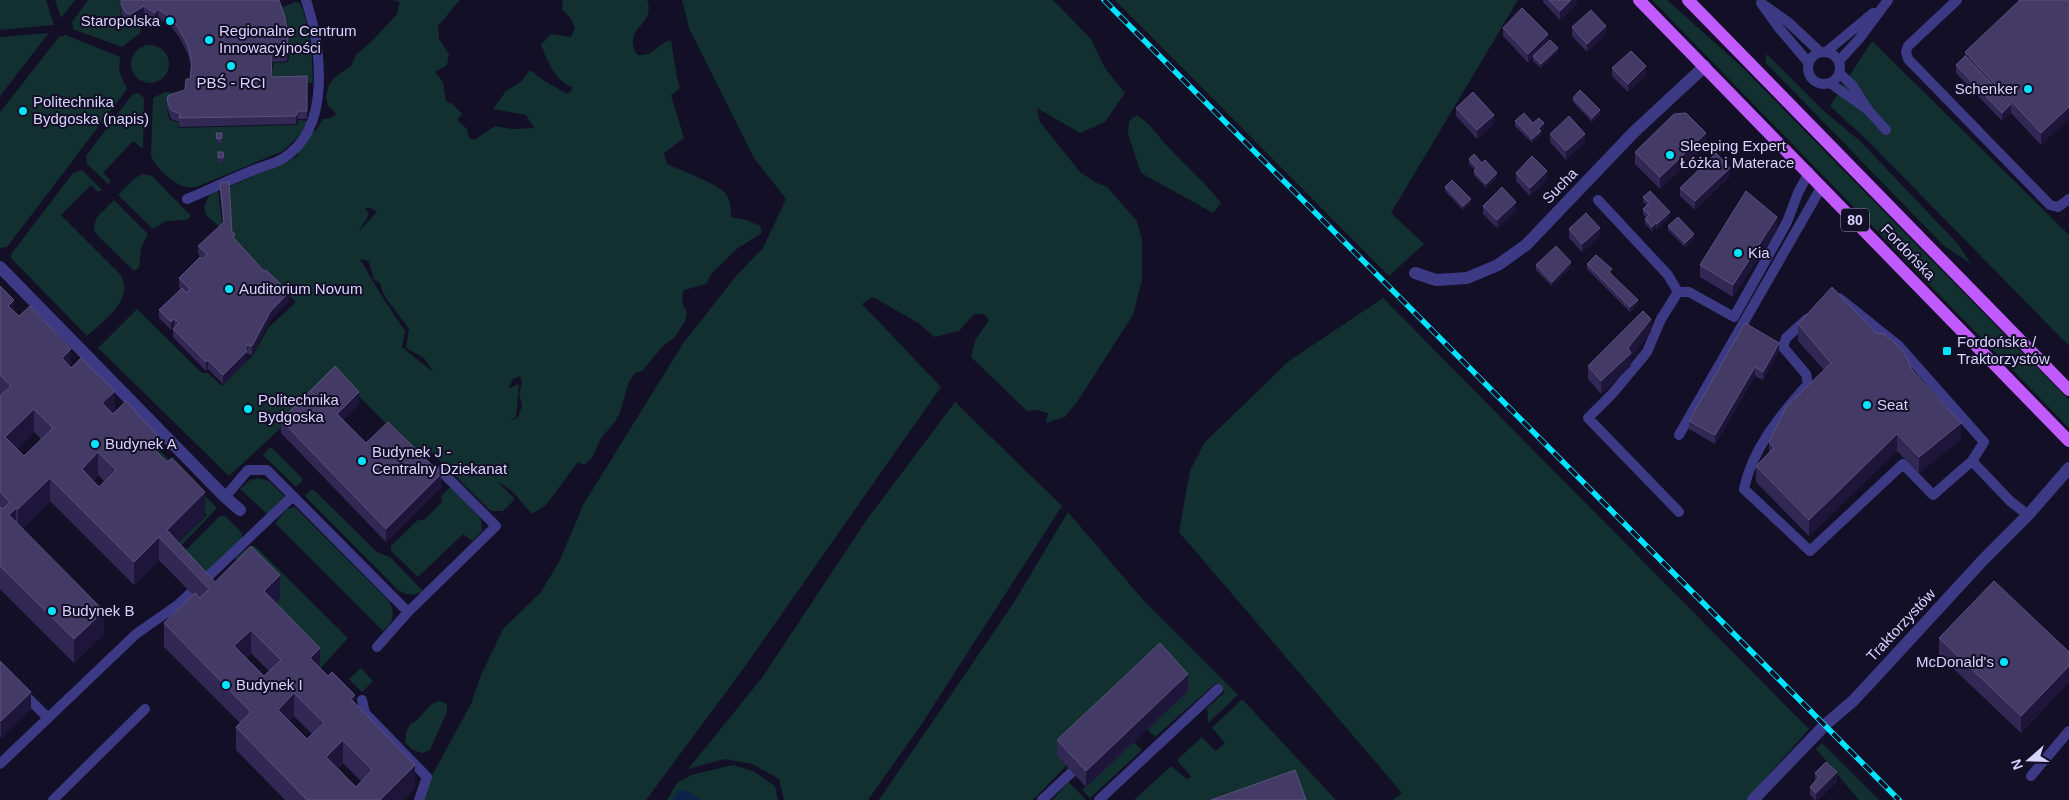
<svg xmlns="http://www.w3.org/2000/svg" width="2069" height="800" font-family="Arial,sans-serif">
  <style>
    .green { fill: #12302f; fill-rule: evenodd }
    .water { fill: #0c2248 }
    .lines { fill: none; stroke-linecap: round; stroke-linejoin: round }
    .service { stroke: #3d3a85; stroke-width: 10 }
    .pedestrian { stroke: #3d3a85; stroke-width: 12 }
    .minor { stroke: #3d3a85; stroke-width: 12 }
    .primary { stroke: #c25bff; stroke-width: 12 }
    .rail-casing { stroke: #00e5ff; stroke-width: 5.5 }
    .rail { stroke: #130f26; stroke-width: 4; stroke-dasharray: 11; stroke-linecap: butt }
    .wall { fill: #312854; fill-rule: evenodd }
    .shaded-wall { fill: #1d163a }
    .building { fill: #433a66; stroke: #5a527e; fill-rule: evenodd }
    .poi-dot { fill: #00e5ff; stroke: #130f26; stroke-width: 2 }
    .labels { text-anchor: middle; stroke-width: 4; stroke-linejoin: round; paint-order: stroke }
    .shield { fill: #130f26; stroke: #9e99be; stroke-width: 1 }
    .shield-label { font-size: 14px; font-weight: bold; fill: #d9d4ff }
    .poi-label { font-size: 15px; fill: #d9d4ff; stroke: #130f26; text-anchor: start }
    .street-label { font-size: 15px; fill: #d9d4ff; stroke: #130f26 }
  </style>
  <rect width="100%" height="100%" fill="#130f26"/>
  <path class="green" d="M0 0H46L54 25 0 30Z
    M55 0H75L61 18Z
    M88 0H120L119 2 123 4 120 11 122 19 132 24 137 21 141 27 140 33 122 47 75 30 73 28 72 22Z
    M394 0H460L438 26 439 39 449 54 447 65 435 72 443 82 446 101 453 104 462 114 457 120 467 129 469 138 474 140 495 126 512 129 534 128 526 115 493 109 506 91 521 82 530 70 543 80 567 94 571 91 572 87C556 82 547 60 541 45L551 34 571 37 575 29 571 19 562 9 563 0H647C657 25 621 28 637 55 656 56 656 44 671 40L677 77 680 88 671 95 684 138 664 153 667 164C680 170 718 184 725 193 731 200 731 208 731 217L747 220 760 226 762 233 738 248 712 273 706 284 684 290C680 299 683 305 687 313L685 321 675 337 663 346 642 371 635 373 629 382 620 412 615 422 601 438 592 458 584 465 578 462 546 505 532 514 512 491 496 480 515 499 503 511H491L430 451 423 458 419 457 335 372 283 426 229 476 98 348 137 309 202 373H208L222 386 253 355 268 328 296 302 233 239 229 187 298 156 297 146 317 129 323 119 331 118 336 114 328 105 326 97 329 85 335 77 351 66 356 55 373 40 397 14 400 2ZM365 208H370L377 212 359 231 369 214ZM360 259 369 261 374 280 379 282 385 297 409 329 406 348 424 358 434 373 402 347 405 331 381 295ZM520 376 522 382 519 395 522 405 518 418 509 421 516 417 519 384 508 389 513 379Z
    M682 0H1053L1091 39 1105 68 1125 93 1105 122 1080 133 1037 108 1040 122 1080 172 1095 182 1107 187 1137 221 1142 240V280L1133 315 1077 402 1065 417 1046 423 1048 413 1037 410 1027 411 971 357 975 341 989 320 984 314H974L959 331 934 337 920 324 873 297 862 304 941 387 741 672 646 800H423L428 783 471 704 481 675 503 629 541 592 560 560 583 505 684 342 737 275 763 248 786 199 754 158 689 28Z
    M1115 0H1518L1391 213 1424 244 1389 276Z
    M1652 0H1667L1742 67 2069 400V428Z
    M295 2 300 3C311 29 312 55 313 83L273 84V63L288 62C292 44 287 25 280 8Z
    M49 33 0 96V37Z
    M66 35 120 57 119 71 127 89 7 247 0 248V112L59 37Z
    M1872 41 2069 235V346L1868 141 1830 106Z
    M131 64a19 19 0 1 1 38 0a19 19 0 1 1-38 0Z
    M1767 54 1824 111 1860 141 1958 244 1971 264 1943 245 1765 62Z
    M165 92 172 93 174 97C167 105 165 109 170 120L179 123 178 128 297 125 299 120 307 121 310 118 299 136 283 151 196 187C179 191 157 170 151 156L153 98Z
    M138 93 144 98 143 149 133 141 103 173 111 181 108 184 87 164 86 156 132 95Z
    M1137 115C1154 127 1158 137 1172 151 1189 169 1207 184 1221 203L1213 213 1141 173 1128 134 1129 121Z
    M82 170 102 190 98 192 91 185 61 215 121 275C134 301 104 320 87 336L11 258 12 253 73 173Z
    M143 174 152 176 191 216 187 220 166 221 153 229 118 195 135 178Z
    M218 191 223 230 206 215 204 207 209 195Z
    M114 200 148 234 141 248 139 268 134 271 98 236 94 230 96 218Z
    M1383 298 1809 729 1751 795 1755 800H1393L1402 793 1179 532 1190 471 1205 442 1289 361Z
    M955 402 1062 506 921 725 868 800H784L779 779 752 764 725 759 688 769 761 679 868 518Z
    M128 419 217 508 180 547 177 544 207 515 172 479Z
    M269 448H272L302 478V481L296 487 263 455Z
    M258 478 269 481 286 498 268 515 240 489 250 480Z
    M451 486 481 519 482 531 472 541 463 534 418 577 391 551V546L418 520H424L442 502 441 496Z
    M310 490H314L377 552 390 557 423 591C414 596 407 596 398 590L305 496Z
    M295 507 389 601C396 613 393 623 383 631L275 523 287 509Z
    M1068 512 1144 601 1238 695 1208 723 1207 708 1225 692 1216 683 1155 737 1147 729 1057 756 1066 766 1033 800H879L1013 604Z
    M220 516H225L242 533V540L196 584 175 561Z
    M250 546H255L348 638 319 670 236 561V557Z
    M361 668 373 681 362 692 349 679Z
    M1242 699 1336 800H1134L1171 766 1187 779 1191 777 1177 760 1202 737 1215 751 1225 743 1212 728Z
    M439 701 447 704V712L430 750 422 753 413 750 405 743 406 733 410 724C424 719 425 704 439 701Z
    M1134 742 1142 750 1090 798 1082 790Z
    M1822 743 1879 800H1859L1816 749Z
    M733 765 753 771 775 786 778 800H667L677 783 691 775Z
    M1069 782 1086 800H1052Z"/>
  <path class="water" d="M680 790H686L701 800H673L675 795Z"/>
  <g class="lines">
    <path class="service" d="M1957 0 1908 46 1906 52 1908 59 2050 205 2058 207 2069 199
      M1808 68a16 16 0 1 1 32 0a16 16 0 1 1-32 0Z
      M1826 52 1873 13
      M1839 61 1859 39 1888 0
      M1808 62 1779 28 1761 3 1788 22 1820 52
      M1830 83 1868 110 1852 85 1839 73
      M1868 110 1886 130
      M187 199C209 190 231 179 254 170 263 166 274 164 282 159 333 129 321 46 306 0
      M1598 200 1668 275 1678 292
      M1839 298 1899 346 1984 442 1972 461
      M1807 319 1786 338 1783 347 1806 374 1808 384C1781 414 1752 449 1744 489L1810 551 1903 464 1933 495 1972 461 2010 501 2028 515
      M1679 435 1822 186
      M225 497 248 470H267L408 612 496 526 441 471
      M1679 512 1588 418 1613 393 1647 352 1661 319 1678 292H1689L1734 317 1787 222 1798 193 1809 172
      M377 647 408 612
      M22 692 48 718
      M362 700 365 713 427 777 419 800
      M0 764 136 634 179 604 293 496
      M2031 776 2069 731
      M53 800 145 709
      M1042 800 1072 772
      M1099 800 1218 689"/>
    <path class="pedestrian" d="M0 267 225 497 240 510"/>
    <path class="minor" d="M1415 273 1436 280 1467 278 1498 265 1526 245 1634 132 1705 66
      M1753 800 1825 725 1853 701 1880 672 1983 560 2028 515 2069 468"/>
    <path class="primary" d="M1639 0 2069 441
      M1688 0 2069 390"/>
    <defs>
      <path id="rail" d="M1104 0 1899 800"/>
    </defs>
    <use href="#rail" class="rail-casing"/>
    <use href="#rail" class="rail"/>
  </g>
  <path class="wall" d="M121 0H279L288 48 287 61 272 62V77L307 76V119H298L296 124 179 127V122L171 119 167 108V100L185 90 190 79 191 68 188 54 179 37 172 28 158 18 155 21 144 14 131 23 126 21 121 13Z
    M1543 0H1577V3L1560 20 1543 2Z
    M2069 0 2041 145 2011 113 2002 121 1956 73V65L1965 56V52Z
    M1572 27 1606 35 1587 52 1572 36Z
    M1503 28 1548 42 1558 52 1541 68 1533 61V57L1528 63 1503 36Z
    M1612 68 1646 75 1628 92 1612 76Z
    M1573 98 1600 115 1592 122 1573 102Z
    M1456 108 1494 124 1477 139 1456 116Z
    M1515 121 1533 123 1544 128 1540 131 1541 135 1532 143 1515 126Z
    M216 133 222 138V143H217Z
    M1550 134 1585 142 1566 160 1550 142Z
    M1706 146 1660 189 1635 164V152Z
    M218 152H223L224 161 218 162Z
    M1469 159 1482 163 1497 177 1486 188 1474 175V171L1475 170 1469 164Z
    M1516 173 1547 180 1530 196 1516 181Z
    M1730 176 1695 210 1680 196V188Z
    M220 183 232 232 235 240 289 301 270 320 252 355 247 354V360L223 384 208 369 206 371 173 337V329L174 327 171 330 159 318V310L181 289 179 287V278L203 259 198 254V246L223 223 220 192Z
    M1445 187 1471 203 1463 210 1445 191Z
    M1643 197 1670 216 1657 229 1656 227 1652 231 1645 224V219L1646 218 1643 214V209L1647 205 1643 202Z
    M1483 206 1516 211 1497 228 1483 214Z
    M1668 226 1694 238 1685 247 1668 230Z
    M1569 229 1600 236 1582 252 1569 238Z
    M1777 230 1733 297 1700 277V265Z
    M1587 264 1612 273 1611 274 1638 304 1630 312 1587 269Z
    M1536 265 1571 267 1552 286 1536 270Z
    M0 286 14 311 115 412 157 452 205 515 178 542 215 582 280 599 276 603 320 668 355 703 415 788 403 800H285L236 750V727L240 723 164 647V623L193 595 159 560 134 585 50 501 22 529 104 634 74 663 0 589ZM34 432 41 439 24 456 17 449ZM98 475 104 481 99 487 93 481ZM251 653 269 671 264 676 246 658ZM294 716 312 734 307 739 289 721ZM343 763 361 781 356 787 338 768Z
    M1745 323 1779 351 1763 380 1755 376 1715 444 1689 429V421Z
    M1798 324 1876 333 1912 370 1961 439 1919 473 1897 451 1809 536 1756 482V466L1769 452V442L1824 370 1798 341Z
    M1651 332 1631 357V366L1601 394 1588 379V366Z
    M359 404 343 420 366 443 441 487 386 542 281 433V420Z
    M1939 638 2069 652V682L2021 733 1939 655Z
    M0 661 31 709 1 738 0 736Z
    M1188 691 1086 787 1057 756V740Z
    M1815 773 1837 781 1818 800H1815L1810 795V787L1815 781Z"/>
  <path class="shaded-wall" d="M1571 0H1577V3L1560 20V11Z
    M144 6V14L131 23V14Z
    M158 9V18L155 21V13Z
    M1606 26V35L1587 52V44Z
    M1548 34V43L1528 63V54Z
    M1558 48V52L1541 68V64Z
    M1646 66V75L1628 92V84Z
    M2011 104V113L2002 121V113Z
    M2069 107V119L2041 145V133Z
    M1600 110V115L1592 122V118Z
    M298 111V119L296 124V116Z
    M1494 115V124L1477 139V130Z
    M1544 123V128L1538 133V129Z
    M1541 131V135L1532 143V139Z
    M1706 133V146L1660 189V177Z
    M1585 134V142L1566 160V151Z
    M1730 168V176L1695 210V201Z
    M1547 171V180L1530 196V188Z
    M1497 173V177L1486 188V184Z
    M1471 199V203L1463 210V206Z
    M1516 202V211L1497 228V220Z
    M1670 212V216L1657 229V224Z
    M1777 217V230L1733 297V285Z
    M1656 223V227L1652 231V227Z
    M1600 228V236L1582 252V244Z
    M1694 234V238L1685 247V243Z
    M1571 262V267L1552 286V282Z
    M289 292V301L270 320 252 355V346L270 312Z
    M14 300V323L8 306Z
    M1638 300V304L1630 312V307Z
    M174 319V327L171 330V322Z
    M1651 319V332L1631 357V366L1601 394V381L1628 348Z
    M1779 343V351L1763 380V372Z
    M247 345V360L223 384V375L245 349Z
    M71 349V372L62 358Z
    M208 360V369L206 371V362Z
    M1755 367V376L1715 444V435Z
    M115 391V414L102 426V403Z
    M359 392V404L337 426V414Z
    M34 409V432L5 460V437Z
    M1961 423V439L1919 473V457Z
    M1897 434V451L1809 536V520Z
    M157 435V458L148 443Z
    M98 452V475L82 492V469Z
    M441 474V487L386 542V529Z
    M50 478V501L18 533V509Z
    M205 492V515L171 549 167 530Z
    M16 508V531L9 515Z
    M159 537V560L134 585V562Z
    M280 575V599L264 614V591Z
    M104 611V634L74 663V639Z
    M251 630V653L234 669V646Z
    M320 648V671L310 658Z
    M2069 666V682L2021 733V716Z
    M1188 674V691L1086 787V771Z
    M31 692V709L1 738V721Z
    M294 693V716L278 733V710Z
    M355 695V718L351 699Z
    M343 740V763L326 780V757Z
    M415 765V788L403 800H380Z
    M1837 772V781L1818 800H1816V793Z"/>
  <path class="building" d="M121 0H279L285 17 288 39 287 53H271L272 77 307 76V111H298L296 116 179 118 180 114 171 110 167 100 168 96 172 94 185 90 186 79H190L192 62 188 46 179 29 172 19 158 9 155 13 144 6 131 14 126 13 121 4Z
    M1549 0H1571L1560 11Z
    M2020 0H2069V107L2041 133 1965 52Z
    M1522 8 1548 34 1528 54 1503 28Z
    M1591 10 1606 26 1587 44 1572 27Z
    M1550 40 1558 48 1541 64 1533 56Z
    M1631 51 1646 66 1628 84 1612 68Z
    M1965 56 2011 104 2002 113 1956 65Z
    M1580 90 1600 110 1592 118 1573 98Z
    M1473 92 1494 115 1477 130 1456 108Z
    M1524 113 1533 123 1539 118 1544 123 1538 129 1541 131 1532 139 1515 121Z
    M1686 113 1706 133 1660 177 1635 152 1674 114Z
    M1569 116 1585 134 1566 151 1550 134Z
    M216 133H222V138L217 139Z
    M218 152H223L224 157 218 158Z
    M1716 153 1730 168 1695 201 1680 188Z
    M1474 154 1482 163 1485 160 1497 173 1486 184 1474 171 1477 168 1469 159Z
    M1532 156 1547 171 1530 188 1516 173Z
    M1452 180 1471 199 1463 206 1445 187Z
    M229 182 232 232 235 234 233 237 263 270 267 271 289 292 270 312 252 346 247 345 245 349 247 351 223 375 208 360 206 362 173 329 179 323 174 319 171 322 159 310 182 288 187 293 190 289 179 278 200 257 203 259 207 254 198 246 224 222 220 183Z
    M1502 187 1516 202 1497 220 1483 206Z
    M1650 191 1670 212 1657 224 1656 223 1652 227 1645 219 1649 215 1643 209 1649 203 1643 197Z
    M1746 191 1777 217 1733 285 1700 265Z
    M1586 213 1600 228 1582 244 1569 229Z
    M1678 217 1694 234 1685 243 1668 226Z
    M1556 246 1571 262 1552 282 1536 265Z
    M1596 255 1612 269 1609 272 1638 300 1630 307 1587 264Z
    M0 286 14 300 8 306 19 316 30 306 71 349 62 358 71 368 81 358 115 391 102 403 113 414 126 401 157 435 148 443 167 462 172 458 205 492 167 530 215 582 251 546 280 575 264 591 320 648 310 658 328 676 332 672 355 695 351 699 415 765 380 800H307L236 727 251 712 164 623 195 593 200 598 209 589 159 537 134 562 50 478 18 509 16 508 9 515 104 611 74 639 0 566V507L3 509 10 502 0 492V396L11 386 0 375ZM34 409 53 428 24 456 5 437ZM98 452 116 470 99 487 82 469ZM251 630 281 660 264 676 234 646ZM294 693 324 723 307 739 278 710ZM343 740 372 770 356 787 326 757Z
    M1832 287 1876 333 1884 334 1900 347 1906 356 1912 370 1961 423 1919 457 1897 434 1809 520 1756 466 1774 448 1769 442 1786 407 1831 363 1798 324Z
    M1643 311 1651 319 1628 348 1631 353 1601 381 1588 366Z
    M1745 323 1779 343 1763 372 1755 367 1715 435 1689 421Z
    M335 366 359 392 337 414 366 443 388 422 441 474 386 529 281 420Z
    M1994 581 2069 652V666L2021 716 1939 638Z
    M1160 643 1188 674 1086 771 1057 740Z
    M0 661 31 692 1 721 0 720Z
    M1826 762 1837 772 1816 793 1810 787 1819 777 1815 773Z
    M1295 770 1306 800H1211Z"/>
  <g class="poi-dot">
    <circle cx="170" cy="21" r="5"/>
    <circle cx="209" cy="40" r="5"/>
    <circle cx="231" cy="66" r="5"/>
    <circle cx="2028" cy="89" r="5"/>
    <circle cx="23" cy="111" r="5"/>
    <circle cx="1670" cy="155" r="5"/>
    <circle cx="1738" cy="253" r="5"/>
    <circle cx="229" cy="289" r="5"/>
    <rect x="1942" y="346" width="10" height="10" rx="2.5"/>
    <circle cx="1867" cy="405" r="5"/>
    <circle cx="248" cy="409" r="5"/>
    <circle cx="95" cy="444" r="5"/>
    <circle cx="362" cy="461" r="5"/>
    <circle cx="52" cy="611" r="5"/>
    <circle cx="2004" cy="662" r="5"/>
    <circle cx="226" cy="685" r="5"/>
  </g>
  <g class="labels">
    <rect class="shield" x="1841" y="208.5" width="28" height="23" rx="4"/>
    <g class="shield-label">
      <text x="1855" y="225">80</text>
    </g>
    <g class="poi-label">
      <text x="160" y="26" text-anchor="end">Staropolska</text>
      <text x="219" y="36">Regionalne Centrum<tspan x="219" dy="17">Innowacyjności</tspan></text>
      <text x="231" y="88" text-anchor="middle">PBŚ - RCI</text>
      <text x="2018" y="94" text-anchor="end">Schenker</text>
      <text x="33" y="107">Politechnika<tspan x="33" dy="17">Bydgoska (napis)</tspan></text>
      <text x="1680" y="151">Sleeping Expert<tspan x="1680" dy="17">Łóżka i Materace</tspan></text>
      <text x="1748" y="258">Kia</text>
      <text x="239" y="294">Auditorium Novum</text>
      <text x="1957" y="347">Fordońska /<tspan x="1957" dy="17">Traktorzystów</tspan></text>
      <text x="258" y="405">Politechnika<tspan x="258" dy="17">Bydgoska</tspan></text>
      <text x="1877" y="410">Seat</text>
      <text x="105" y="449">Budynek A</text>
      <text x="372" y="457">Budynek J -<tspan x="372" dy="17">Centralny Dziekanat</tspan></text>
      <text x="62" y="616">Budynek B</text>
      <text x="1994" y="667" text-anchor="end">McDonald's</text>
      <text x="236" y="690">Budynek I</text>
    </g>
    <g class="street-label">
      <text transform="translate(1560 186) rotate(-46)" y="5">Sucha</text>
      <text transform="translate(1908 252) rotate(46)" y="5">Fordońska</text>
      <text transform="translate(1901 625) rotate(-47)" y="5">Traktorzystów</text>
    </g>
  </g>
  <g transform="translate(2029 760) rotate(250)" stroke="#130f26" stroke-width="4" paint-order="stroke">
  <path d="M0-4L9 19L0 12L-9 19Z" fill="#d9d4ff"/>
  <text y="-8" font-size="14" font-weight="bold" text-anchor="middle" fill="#d9d4ff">N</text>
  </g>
</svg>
